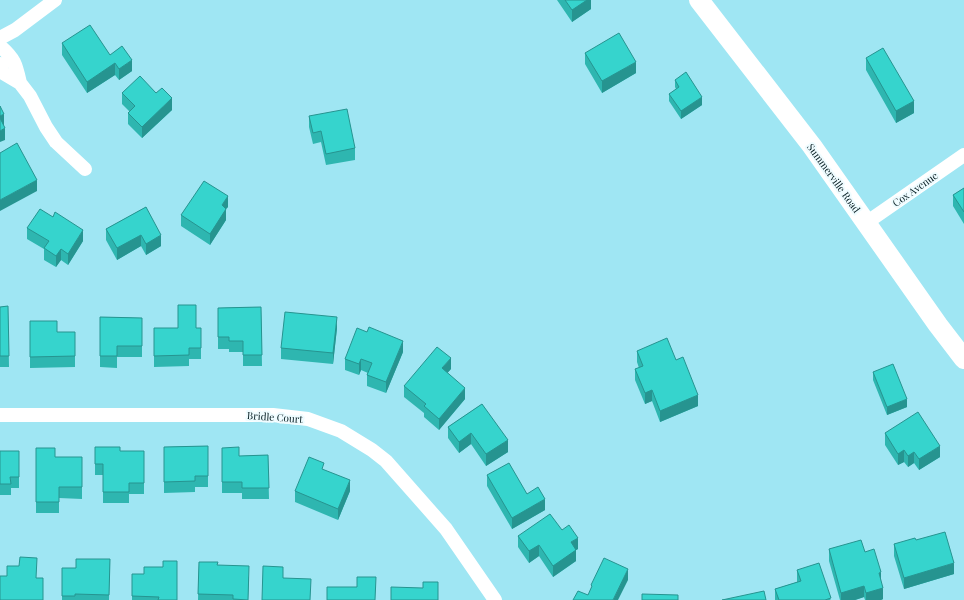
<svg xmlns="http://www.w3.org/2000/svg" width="964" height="600" font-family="'Playfair Display',serif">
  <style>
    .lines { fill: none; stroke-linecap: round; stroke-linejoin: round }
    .street { stroke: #fff; stroke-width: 14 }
    .secondary { stroke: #fff; stroke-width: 20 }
    .wall { fill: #2eb6b0 }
    .shaded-wall { fill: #269490 }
    .building { fill: #36d4cd; stroke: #269490 }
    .labels { text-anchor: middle; stroke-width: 4; stroke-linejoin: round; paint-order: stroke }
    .street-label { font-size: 10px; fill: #00181d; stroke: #effcff }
  </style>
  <rect width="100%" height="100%" fill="#9fe6f3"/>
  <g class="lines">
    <path class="street" d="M0 38 15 30 55 0
      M0 46C15 59 16 65 20 83
      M0 64 3 73 20 83 30 96 46 127 56 142 85 169
      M866 223 964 155
      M0 415H273L308 419 341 431 372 450 386 461 446 529 495 600"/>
    <path class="secondary" d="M699 0 812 146 938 325 964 359"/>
  </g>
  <path class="wall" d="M557 0H591V9L572 22Z
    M62 43 110 55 132 71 119 80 115 75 87 93 62 55Z
    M585 53 636 73 602 93 585 64Z
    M866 58 914 113 896 123 866 70Z
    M675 80 702 105 681 119 669 101V94L676 89 675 87Z
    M122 93 172 110 142 138 128 124V113L130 112 122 104Z
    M309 116 355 148V160L326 165 321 142 313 144 309 127Z
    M964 188V224L953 206V195Z
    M146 207 161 246 146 255 141 246 117 260 106 240V229Z
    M228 207 226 209V220L210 245 181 226V215Z
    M27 228 83 241 68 265 61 260 56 267 44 260V249L27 239Z
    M8 306 9 367H0V307Z
    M261 307 262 366H243V352H229V349H218V308Z
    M100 317 142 318V357H117V368L100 367Z
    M30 321 57 332H75V367L30 368Z
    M154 328H201V359H189V366L154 367Z
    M337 328 333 364 281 359V348Z
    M637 351 676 360 698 406 660 422 652 401 645 404 635 380V369L639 368 637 362Z
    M403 352 386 393 367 386V375L368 373 361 370 359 375 345 370V359Z
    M451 369 447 373 465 399 439 430 424 417V413L404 397V386Z
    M873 372 907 407 887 415 873 380Z
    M482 404 508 452 486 466 471 444 459 453 448 438V427Z
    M885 433 940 457 919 470 914 463 908 467 904 462 898 465 885 445Z
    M208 446V487H195V492L164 493V447Z
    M95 447 120 451H144V494H129V503H103V475H95Z
    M36 448 55 457H82V499L59 498V513H36Z
    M222 448 239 456 268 455 269 499H242V493H222Z
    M0 451H19V488H11V495H0Z
    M487 475 527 494 545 510 512 529 487 486Z
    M295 491H350L338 520 295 502Z
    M562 530 578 549 576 550V561L553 577 539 556 529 563 518 547V536Z
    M916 540 954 574 904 589 894 556V544Z
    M829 549 865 552 881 582 883 599 881 600H865L864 597 855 600H840L829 561Z
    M110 559 109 600H62V568H76Z
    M199 562 218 565 249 577 248 600H198Z
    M797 570 831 600H775V589L797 582Z
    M132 574 177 600H132Z"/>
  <path class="shaded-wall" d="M587 0H591V9L572 22V10Z
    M132 60V71L119 80V69Z
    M636 62V73L602 93V81Z
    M115 63V75L87 93V82Z
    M702 97V105L681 119V111Z
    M172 98V110L142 138V127Z
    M914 101V113L896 123V111Z
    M4 114V125L0 127V116Z
    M5 128V140L0 142V131Z
    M37 180V191L0 211V200Z
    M228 196V207L226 209V220L210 245V234L222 205Z
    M83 230V241L68 265V254Z
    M141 235V246L117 260V248Z
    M161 235V246L146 255V244Z
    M61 249V260L56 267V256Z
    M337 317V328L333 364V353Z
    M403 341V352L386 393V382Z
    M451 358V369L442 379V368Z
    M361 359V370L359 375V364Z
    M465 388V399L439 430V419Z
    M652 390V401L645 404V393Z
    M698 395V406L660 422V411Z
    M907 399V407L887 415V407Z
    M471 433V444L459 453V442Z
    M508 440V452L486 466V454Z
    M940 446V457L919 470V459Z
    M904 450V462L898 465V454Z
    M914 452V463L908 467V456Z
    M350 480V491L338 520V509Z
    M545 499V510L512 529V518Z
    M578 538V549L576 550V561L553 577V566L571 542Z
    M539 545V556L529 563V551Z
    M954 563V574L904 589V578Z
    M628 569V580L618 600H613Z
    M881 572V584L879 573Z
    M864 586V597L855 600H841V593Z
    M883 588V599L881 600H866V593Z"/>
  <path class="building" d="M565 0H587L572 10Z
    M90 25 110 55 122 46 132 60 119 69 115 63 87 82 62 43Z
    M619 33 636 62 602 81 585 53Z
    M883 48 914 101 896 111 866 58Z
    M686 72 702 97 681 111 669 94 679 87 675 80Z
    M140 76 156 93 162 88 172 98 142 127 128 113 135 106 122 93Z
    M0 106 4 114 0 116Z
    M347 109 355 148 326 154 321 131 313 133 309 116Z
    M0 118 5 128 0 131Z
    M17 143 37 180 0 200V153Z
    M204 181 228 196 222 205 226 209 210 234 181 215Z
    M964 188V212L953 195Z
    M146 207 161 235 146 244 141 235 117 248 106 229Z
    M40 209 53 217 55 212 83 230 68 254 61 249 56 256 44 248 49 241 27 228Z
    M178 305H196V328H201V348H189V355L154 356V328H178Z
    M8 306 9 356H0V307Z
    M261 307 262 355H243V341H229V337H218V308Z
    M285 312 337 317 333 353 281 348Z
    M100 317 142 318V346H117V356H100Z
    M30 321H57V332H75V356L30 357Z
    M369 327 403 341 386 382 367 375 372 363 361 359 359 364 345 359 357 328 367 332Z
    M667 338 676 360 683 357 698 395 660 411 652 390 645 393 635 369 643 366 637 351Z
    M437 347 451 358 442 368 465 388 439 419 424 406 426 404 404 386Z
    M893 364 907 399 887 407 873 372Z
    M482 404 508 440 486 454 471 433 459 442 448 427Z
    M918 412 940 446 919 459 914 452 908 456 904 450 898 454 885 433Z
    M208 446V476H195V481L164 482V447Z
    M95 447H120V451H144V483H129V492H103V464H95Z
    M239 447V456L268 455 269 488H242V482H222V448Z
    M36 448H55V457H82V487H59V502H36Z
    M0 451H19V477H10L11 484H0Z
    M309 457 324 463 322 469 350 480 338 509 295 491Z
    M509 463 527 494 538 487 545 499 512 518 487 475Z
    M550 514 562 530 569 525 578 538 571 542 576 550 553 566 539 545 529 551 518 536Z
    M945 532 954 563 904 578 894 544 915 538 916 540Z
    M861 540 865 552 874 549 881 572 879 573 883 588 866 593 864 586 841 593 829 549Z
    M20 557 37 558 36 578H43V600H0V576H7V566H19Z
    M604 558 628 569 613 600H573L578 591 588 595 592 586 591 585Z
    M76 559H110L109 595 75 594V596H62V568H76Z
    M163 561H177V600H158L159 597 132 596V574H144V567H163Z
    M199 562H218L217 565 249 566 248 600 233 599V595L198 594Z
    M819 563 831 598 825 600H779L775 589 801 581 797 570Z
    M263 566 283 567V578L311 579 310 600H262Z
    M357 577H376L375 600H327V587H357Z
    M423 582H438V600H391V587L423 588Z
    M764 591 766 600H722Z
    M642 594 678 595V600H642Z"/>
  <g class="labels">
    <g class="street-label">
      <text transform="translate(834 178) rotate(54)" y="4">Summerville Road</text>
      <text transform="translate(915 189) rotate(-35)" y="4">Cox Avenue</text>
      <text transform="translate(275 417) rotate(4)" y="4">Bridle Court</text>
    </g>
  </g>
</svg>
